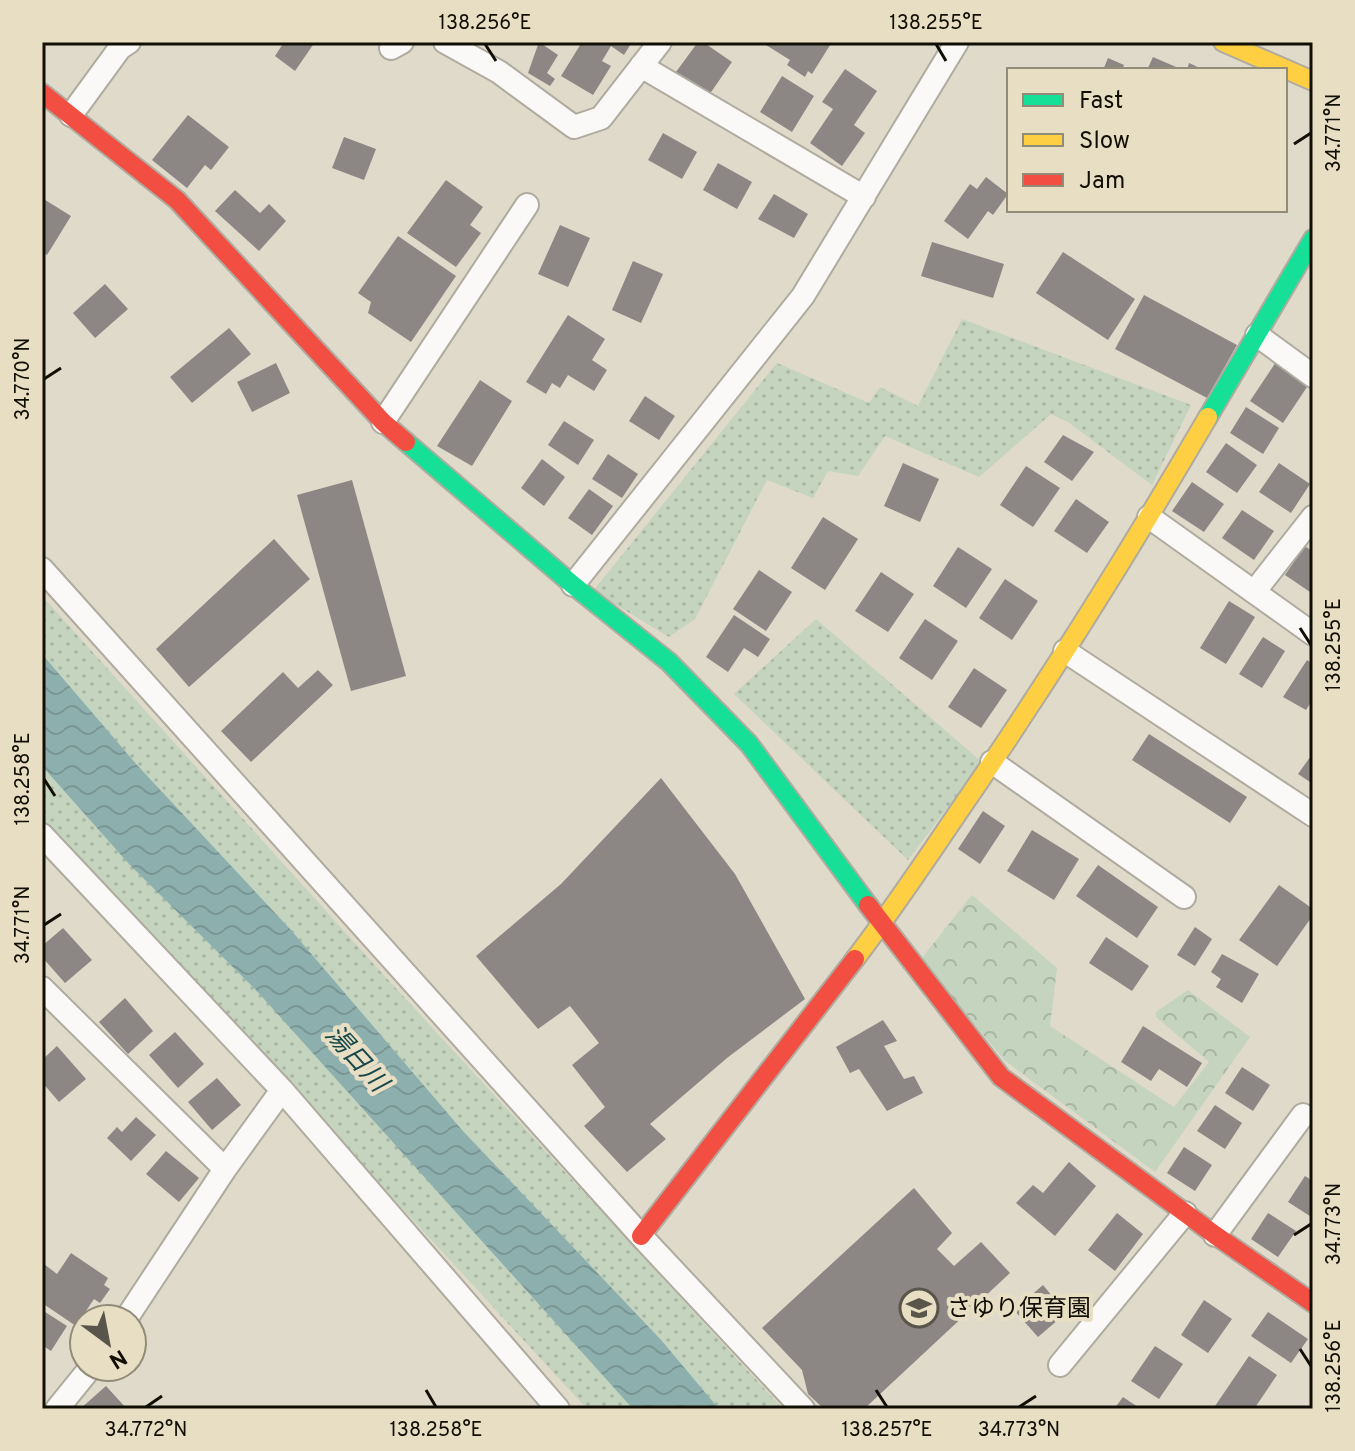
<svg xmlns="http://www.w3.org/2000/svg" width="1355" height="1451" font-family="Overpass,'Noto Sans JP',sans-serif">
  <style>
    .green { fill: url(#green-dots) }
    .forest { fill: url(#forest-crowns) }
    .water { fill: url(#water-waves) }
    .building { fill: #8c8684 }
    .lines { fill: none; stroke-linecap: round; stroke-linejoin: round }
    .street-casing { stroke: #afab9f; stroke-width: 26 }
    .fast-casing { stroke: #afab9f; stroke-width: 22 }
    .slow-casing { stroke: #afab9f; stroke-width: 22 }
    .jam-casing { stroke: #afab9f; stroke-width: 22 }
    .street { stroke: #faf9f7; stroke-width: 22 }
    .fast { stroke: #16e098; stroke-width: 18 }
    .slow { stroke: #ffcf43; stroke-width: 18 }
    .jam { stroke: #f24e42; stroke-width: 18 }
    .ticks { fill: none; stroke: #110e05; stroke-width: 3 }
    .labels { text-anchor: middle; stroke-width: 8; stroke-linejoin: round; paint-order: stroke }
    .poi-label { font-size: 24px; fill: #110e05; stroke: #e8dec3; text-anchor: start }
    .water-label { font-size: 26px; font-style: italic; fill: #17484c; stroke: #e8dec3 }
    .neatline { fill: none; stroke: #110e05; stroke-width: 3 }
    .ticks-label { font-size: 20px; text-anchor: middle; fill: #110e05 }
  </style>
  <defs>
    <pattern id="green-dots" width="8" height="8" patternUnits="userSpaceOnUse" patternTransform="scale(2)"><rect width="8" height="8" fill="#c4d4be"/><path d="M2 2h.1M6 6h.1" fill="none" stroke="#a7b5a2" stroke-width="1.8" stroke-linecap="round"/></pattern>
    <pattern id="forest-crowns" width="20" height="18" patternUnits="userSpaceOnUse" patternTransform="scale(2)"><rect width="20" height="18" fill="#c4d4be"/><path d="M2 6a3 3 0 1 1 6 0M12 15a3 3 0 1 1 6 0" fill="none" stroke="#a7b5a2"/></pattern>
    <pattern id="water-waves" width="16" height="10" patternUnits="userSpaceOnUse" patternTransform="scale(2)"><rect width="16" height="10" fill="#8db0af"/><path d="M0 5q4-4 8 0t8 0" fill="none" stroke="#799695"/></pattern>
  </defs>
  <rect width="100%" height="100%" fill="#e0dacb"/>
  <path class="green" d="M962 319 1191 405 1152 485 1068 422 1051 414 979 477 885 436 858 476 828 471 813 498 767 480 695 619 669 637 593 591 777 363 869 403 880 387 918 406Z
    M42 596 381 972 783 1409H587L272 1067 42 826Z
    M816 619 982 762 908 860 734 694Z"/>
  <path class="forest" d="M972 895 1057 968 1050 1026 1174 1107 1209 1062 1156 1017V1012L1188 990 1250 1037 1155 1172 1004 1060 921 959Z"/>
  <path class="water" d="M42 654 137 765 290 929 462 1130 662 1341 719 1409H633L255 989 129 864 42 766Z"/>
  <path class="building" d="M284 42H315L295 71 275 56Z
    M539 42 558 55 547 73 555 79 550 86 528 73Z
    M582 42H632L624 55 611 46 602 61 611 66 593 95 561 76Z
    M698 42H703L732 62 709 95 676 72Z
    M761 42H832L812 74 808 71 805 77 787 65 790 60Z
    M1153 57 1183 70H1147Z
    M1108 58 1124 65 1122 70H1103Z
    M1189 63 1204 70H1187Z
    M845 69 877 91 854 125 865 133 842 166 810 143 833 109 822 102Z
    M782 76 814 96 792 132 760 112Z
    M188 115 229 147 211 170 205 165 187 188 152 160Z
    M663 133 697 152 682 179 648 160Z
    M344 137 376 149 364 180 332 168Z
    M718 163 752 182 737 209 703 190Z
    M986 177 1008 194 993 215 988 211 968 239 944 221 970 184 977 189Z
    M446 180 483 207 470 225 481 233 456 267 407 233Z
    M235 190 260 213 269 204 286 221 259 251 215 211Z
    M774 194 808 214 794 238 758 219Z
    M42 198 71 216 47 255 42 252Z
    M560 225 590 238 568 287 538 274Z
    M398 236 456 276 411 342 368 313 371 302 358 293Z
    M932 242 1004 264 993 298 921 276Z
    M1063 252 1135 299 1108 340 1036 293Z
    M633 261 663 274 641 323 612 310Z
    M105 284 128 309 95 338 73 313Z
    M1144 295 1237 345 1207 398 1115 349Z
    M568 315 605 339 592 360 607 370 594 391 568 375 560 388 552 383 546 394 526 382Z
    M229 328 251 354 192 403 170 377Z
    M1276 362 1309 384 1283 423 1250 401Z
    M276 363 290 393 252 412 237 382Z
    M480 380 512 401 472 466 437 446Z
    M645 396 675 416 659 440 629 421Z
    M1246 407 1279 428 1263 454 1230 433Z
    M564 421 594 440 578 465 548 445Z
    M1063 435 1094 452 1072 481 1044 462Z
    M1226 443 1257 465 1237 493 1206 472Z
    M608 454 638 474 622 498 592 479Z
    M542 459 565 477 544 506 521 488Z
    M903 463 939 479 920 522 884 506Z
    M1279 463 1310 484 1291 513 1259 492Z
    M1026 466 1060 488 1033 527 1000 505Z
    M352 480 406 676 351 691 297 495Z
    M1192 482 1224 504 1204 532 1172 511Z
    M589 489 613 506 592 535 568 518Z
    M1076 499 1109 522 1087 553 1054 531Z
    M1242 510 1274 531 1254 560 1222 538Z
    M823 517 858 539 825 590 791 568Z
    M274 539 310 579 189 687 156 649Z
    M1305 546 1313 552V594L1285 575Z
    M958 547 992 569 966 608 933 586Z
    M759 570 792 592 766 631 733 609Z
    M881 572 914 594 888 632 855 611Z
    M1005 579 1038 601 1012 640 979 618Z
    M1229 601 1255 617 1226 664 1200 648Z
    M734 615 770 639 758 657 744 648 728 672 706 657Z
    M925 619 958 641 932 680 899 658Z
    M1263 637 1285 651 1262 688 1239 674Z
    M1307 660 1313 664V699L1306 710 1283 697Z
    M974 668 1007 690 981 728 948 707Z
    M318 670 333 685 251 762 221 731 283 672 298 688Z
    M1149 734 1247 797 1230 823 1132 760Z
    M1313 753V784L1298 774Z
    M661 778 735 874 805 999 727 1058 650 1124 666 1139 627 1172 584 1126 605 1107 572 1065 599 1043 570 1006 538 1029 476 956 561 884Z
    M983 811 1005 826 980 864 958 849Z
    M1032 830 1079 859 1054 900 1007 871Z
    M1098 865 1158 907 1137 938 1076 896Z
    M1279 885 1313 909V915L1277 966 1239 940Z
    M1195 927 1212 939 1195 966 1177 955Z
    M63 928 92 960 65 983 42 957V946Z
    M1106 937 1149 966 1132 991 1089 963Z
    M1222 954 1259 974 1242 1003 1216 987 1221 979 1211 972Z
    M125 998 153 1031 128 1054 99 1022Z
    M883 1020 897 1041 884 1046 904 1079 914 1076 923 1093 887 1111 859 1069 850 1073 836 1047Z
    M1143 1026 1202 1063 1187 1087 1159 1069 1151 1081 1121 1062Z
    M175 1032 204 1064 178 1088 149 1055Z
    M57 1046 86 1079 59 1102 42 1082V1060Z
    M1242 1067 1270 1085 1253 1111 1225 1093Z
    M217 1078 241 1105 212 1130 188 1102Z
    M1215 1105 1242 1123 1225 1149 1197 1131Z
    M136 1117 156 1135 131 1161 107 1138 117 1127 122 1132Z
    M1184 1147 1212 1165 1195 1191 1167 1173Z
    M166 1151 199 1178 179 1202 146 1174Z
    M1069 1162 1096 1186 1055 1236 1016 1203 1033 1185 1043 1193Z
    M1305 1176 1313 1181V1218L1288 1202Z
    M914 1188 952 1233 937 1249 954 1266 981 1242 1010 1273 864 1409H824L808 1394 802 1370 762 1328Z
    M1117 1213 1143 1234 1115 1271 1088 1250Z
    M1268 1213 1296 1231 1278 1257 1251 1239Z
    M71 1253 108 1278 104 1285 110 1289 100 1303 94 1299 76 1326 42 1303V1267L44 1264 57 1274Z
    M1043 1285 1066 1313 1038 1337 1014 1310Z
    M1204 1300 1232 1319 1208 1353 1181 1335Z
    M42 1310 67 1326 51 1351 42 1345Z
    M1268 1312 1308 1339 1291 1363 1251 1336Z
    M1155 1346 1183 1364 1159 1399 1131 1381Z
    M1249 1356 1277 1375 1254 1409H1213Z
    M106 1386 127 1409H80Z
    M1123 1397 1141 1409H1114Z"/>
  <g class="lines">
    <defs>
      <path id="street" d="M445 42 499 72 574 127 601 118 660 42
        M391 48 402 42
        M641 66 864 197
        M71 115 120 48 129 42
        M1257 335 1313 376
        M383 422 527 205
        M1149 517 1313 634
        M42 569 641 1236 803 1409
        M573 585 803 296 957 42
        M1254 592 1313 517
        M1065 651 1313 815
        M992 762 1184 897
        M42 835 282 1090 558 1409
        M42 988 225 1169
        M1215 1235 1303 1115
        M126 1319 225 1169 282 1090
        M1060 1365 1185 1213
        M57 1409 91 1367"/>
      <path id="fast" d="M1208 417 1313 239
        M406 442 573 585 669 662 749 744 868 905"/>
      <path id="slow" d="M1223 42 1313 81
        M855 959C891 912 924 863 957 814 1046 685 1129 552 1208 417"/>
      <path id="jam" d="M42 93 177 200 383 422 406 442
        M868 905 1001 1077 1215 1235 1313 1303
        M641 1236 855 959"/>
    </defs>
    <use href="#street" class="street-casing"/>
    <use href="#fast" class="fast-casing"/>
    <use href="#slow" class="slow-casing"/>
    <use href="#jam" class="jam-casing"/>
    <use href="#street" class="street"/>
    <use href="#fast" class="fast"/>
    <use href="#slow" class="slow"/>
    <use href="#jam" class="jam"/>
  </g>
  <path class="ticks" d="M485 44 496 61M936 44 946 61M1294 144 1311 133M44 379 61 368M1300 628 1311 645M44 779 55 796M44 925 61 914M1294 1235 1311 1224M1300 1349 1311 1366M426 1390 436 1407M876 1390 887 1407M146 1407 162 1396M1019 1407 1036 1396"/>
  <defs>
    <symbol id="school-ring" viewBox="-11 -11 22 22"><circle r="9.5" fill="#e8dec3" stroke="#59554a" stroke-width="1.5"/><path d="M0-5L7-2L0 1L-7-2ZM-4 1L0 2.5L4 1V4Q0 6-4 4Z" fill="#59554a"/></symbol>
  </defs>
  <g fill-rule="evenodd">
    <use href="#school-ring" x="897" y="1286" width="44" height="44"/>
  </g>
  <g class="labels">
    <g class="poi-label">
      <text x="947" y="1316">さゆり保育園</text>
    </g>
    <g class="water-label">
      <text transform="translate(357 1058) rotate(48)" y="9">湯日川</text>
    </g>
  </g>
  <rect width="1355" height="1451" fill="none" stroke="#e8dec3" stroke-width="88"/>
  <rect x="1007" y="68" width="280" height="144" fill="#e8dec3" stroke="#928b77" stroke-width="2"/>
  <rect x="1023" y="94" width="40" height="12" fill="#16e098" stroke="#928b77" stroke-width="2"/>
  <text x="1079" y="108" font-size="24" fill="#110e05">Fast</text>
  <rect x="1023" y="134" width="40" height="12" fill="#ffcf43" stroke="#928b77" stroke-width="2"/>
  <text x="1079" y="148" font-size="24" fill="#110e05">Slow</text>
  <rect x="1023" y="174" width="40" height="12" fill="#f24e42" stroke="#928b77" stroke-width="2"/>
  <text x="1079" y="188" font-size="24" fill="#110e05">Jam</text>
  <g transform="translate(108 1343) rotate(148)"><circle r="38" fill="#e8dec3" stroke="#928b77" stroke-width="2"/>
  <path d="M0-6L14 30L0 20L-14 30Z" fill="#59554a"/>
  <text y="-12" font-size="22" font-weight="bold" text-anchor="middle" fill="#110e05">N</text>
  </g>
  <rect x="44" y="44" width="1267" height="1363" class="neatline"/>
  <g class="ticks-label">
    <text x="485" y="29">138.256°E</text>
    <text x="936" y="29">138.255°E</text>
    <text transform="translate(1333 133) rotate(-90)" y="7">34.771°N</text>
    <text transform="translate(22 379) rotate(-90)" y="7">34.770°N</text>
    <text transform="translate(1333 645) rotate(-90)" y="7">138.255°E</text>
    <text transform="translate(22 779) rotate(-90)" y="7">138.258°E</text>
    <text transform="translate(22 925) rotate(-90)" y="7">34.771°N</text>
    <text transform="translate(1333 1224) rotate(-90)" y="7">34.773°N</text>
    <text transform="translate(1333 1366) rotate(-90)" y="7">138.256°E</text>
    <text x="146" y="1436">34.772°N</text>
    <text x="436" y="1436">138.258°E</text>
    <text x="887" y="1436">138.257°E</text>
    <text x="1019" y="1436">34.773°N</text>
  </g>
</svg>
